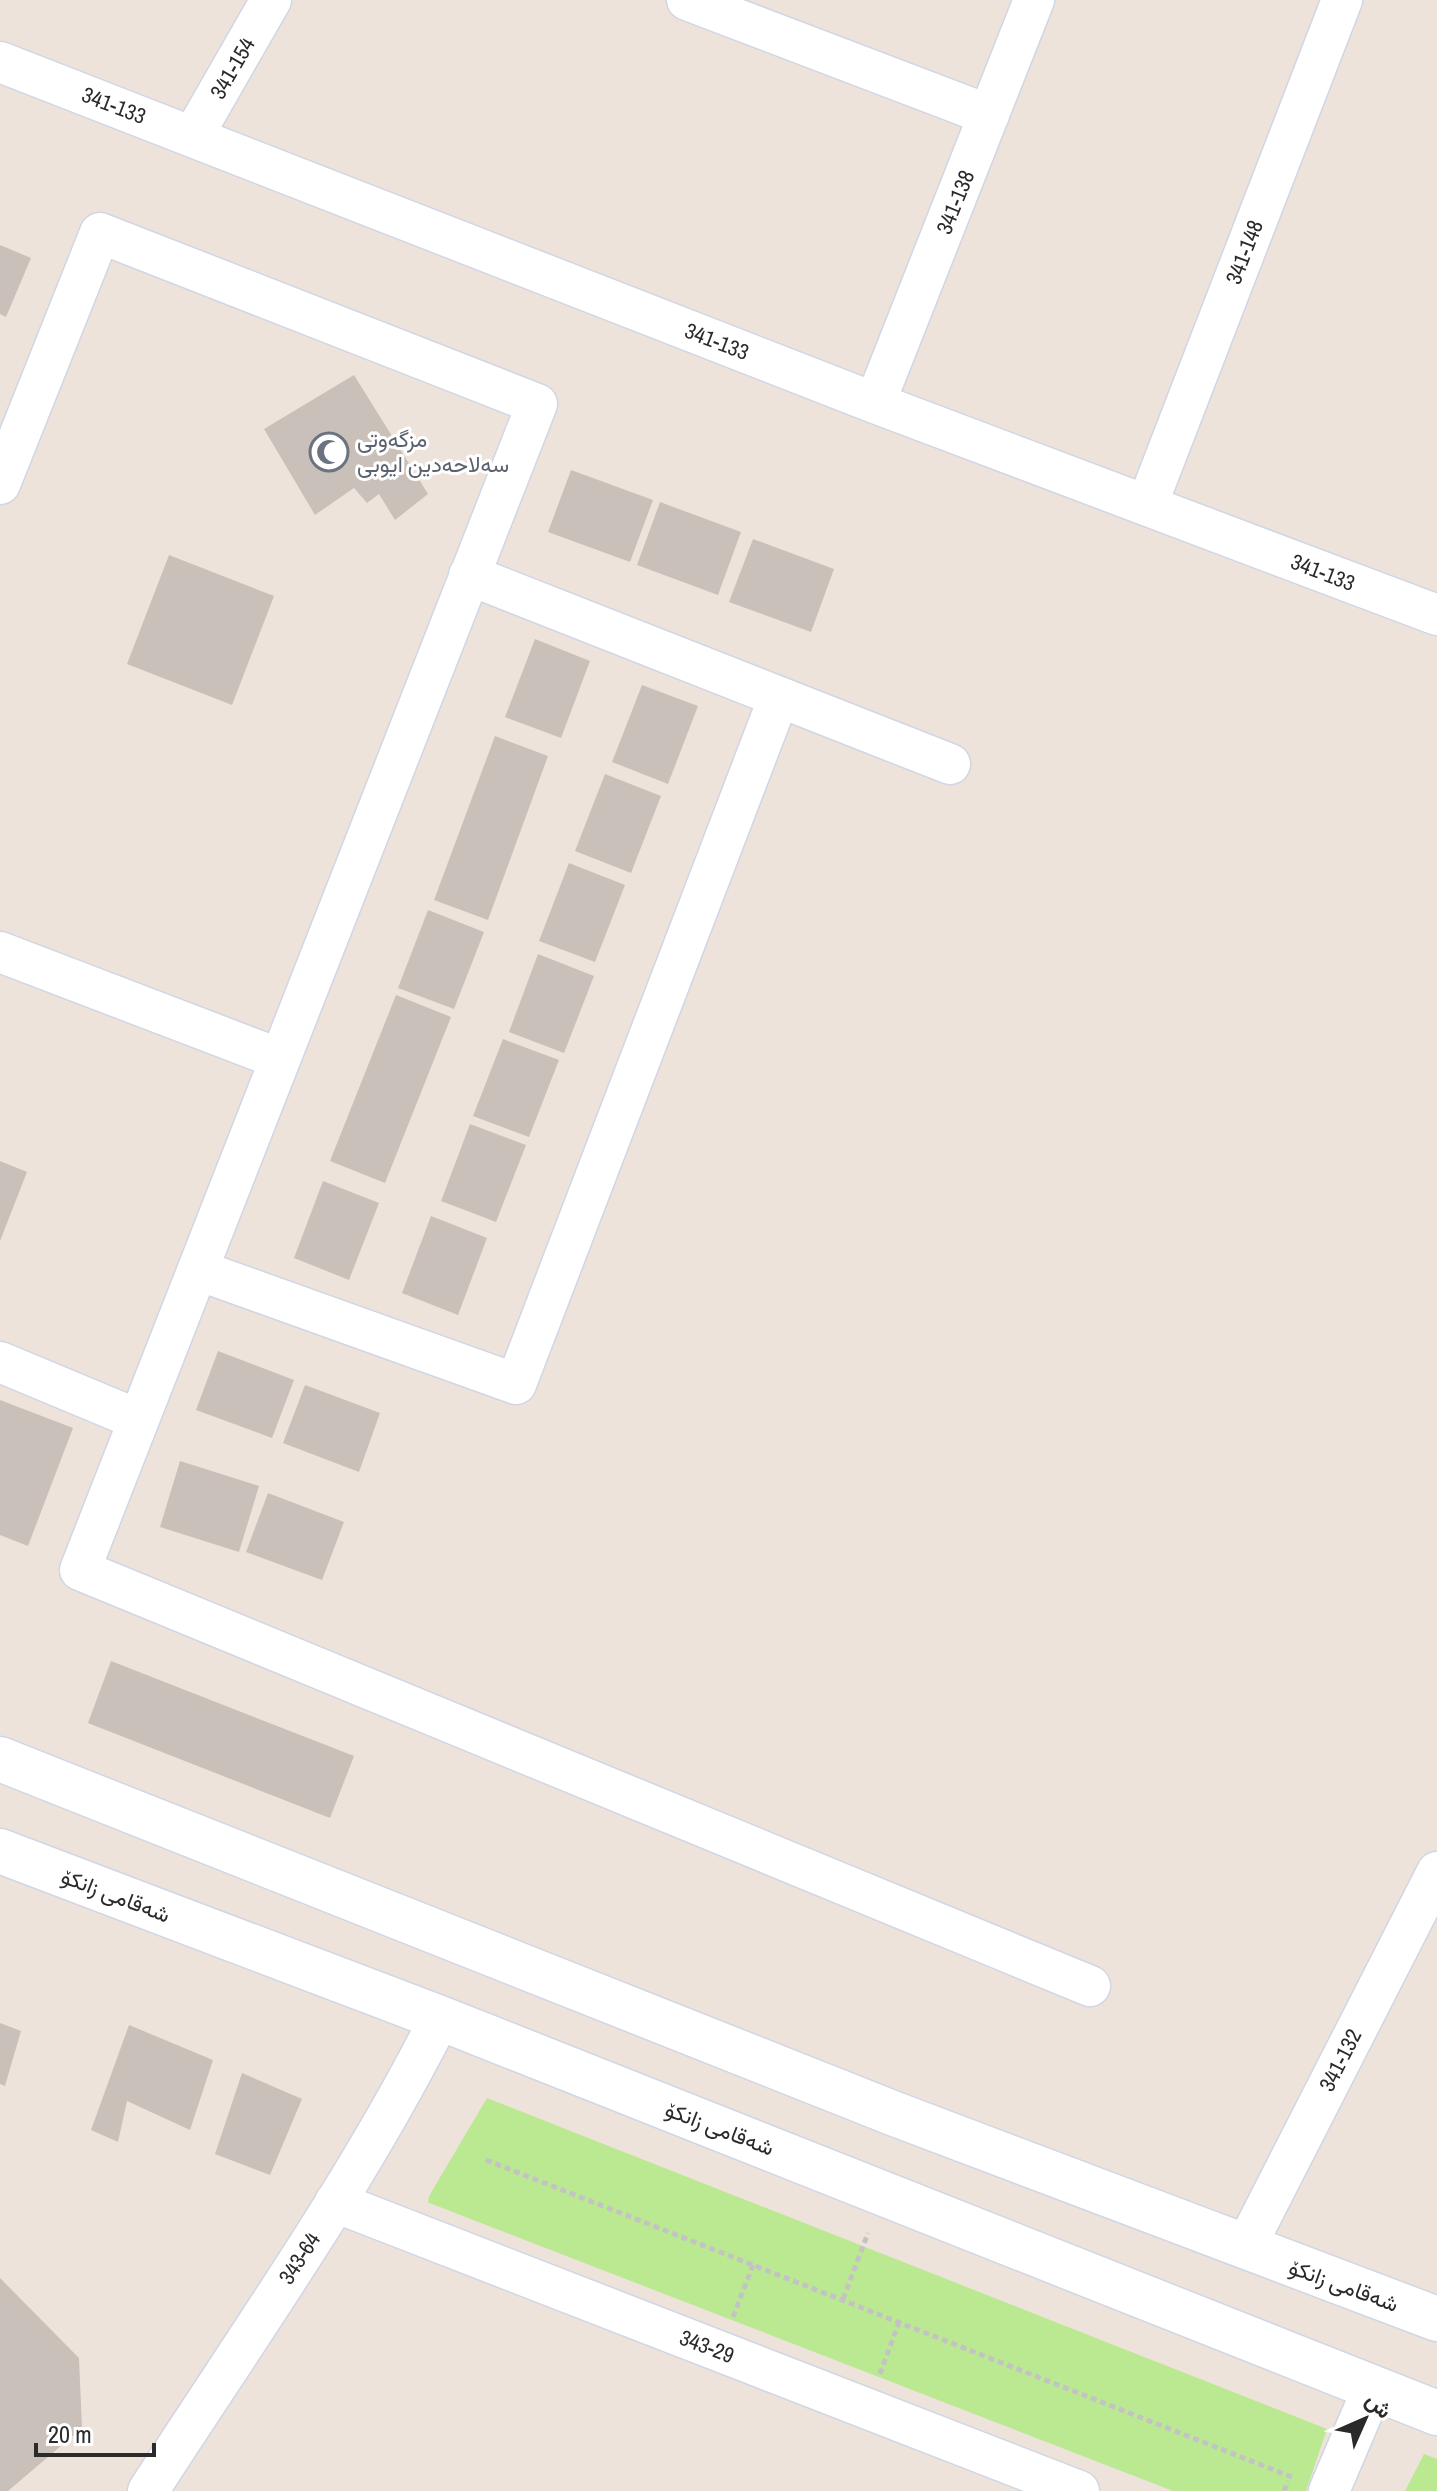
<svg xmlns="http://www.w3.org/2000/svg" width="1437" height="2491" font-family="'Archivo Narrow',Vazirmatn,sans-serif">
  <style>
    .green { fill: #bbe992 }
    .building { fill: #c9c0ba }
    .lines { fill: none; stroke-linecap: round; stroke-linejoin: round }
    .street-casing { stroke: #d0d6e4; stroke-width: 43 }
    .secondary-casing { stroke: #d0d6e4; stroke-width: 47 }
    .path { stroke: #c3c3c3; stroke-width: 5; stroke-dasharray: 6 4; stroke-linecap: butt }
    .street { stroke: #fff; stroke-width: 40 }
    .secondary { stroke: #fff; stroke-width: 44 }
    .labels { text-anchor: middle; stroke-width: 6; stroke-linejoin: round; paint-order: stroke }
    .street-label { font-size: 22px; fill: #2a2a2a; stroke: #fff }
    .worship-label { font-size: 22px; fill: #5b616d; stroke: #fff; text-anchor: start }
  </style>
  <rect width="100%" height="100%" fill="#eee3db"/>
  <path class="green" d="M487 2098 1327 2429 1306 2491H1173L432 2204 428 2202 429 2196Z
    M1424 2454 1437 2459V2491H1405Z"/>
  <path class="building" d="M0 245 31 258 6 317 0 314Z
    M354 375 428 494 395 520 379 494 367 503 354 488 315 515 264 429Z
    M571 470 653 500 630 562 548 532Z
    M660 502 741 532 718 595 637 565Z
    M753 539 834 569 811 632 729 602Z
    M169 555 274 596 232 705 127 664Z
    M535 639 590 661 561 738 505 717Z
    M642 685 698 706 668 784 612 762Z
    M495 736 548 756 488 920 434 900Z
    M605 774 661 796 631 873 575 851Z
    M569 863 625 885 595 962 539 941Z
    M428 910 484 932 454 1009 398 988Z
    M538 954 594 976 564 1053 509 1032Z
    M396 995 451 1017 385 1183 330 1161Z
    M503 1039 559 1060 529 1137 473 1116Z
    M470 1124 526 1145 496 1222 441 1201Z
    M0 1161 27 1172 0 1241Z
    M323 1181 379 1203 349 1280 294 1258Z
    M431 1216 487 1238 458 1315 402 1293Z
    M218 1351 294 1380 272 1438 196 1410Z
    M305 1385 380 1413 359 1472 283 1443Z
    M0 1400 73 1428 28 1546 0 1535Z
    M180 1461 259 1486 239 1552 160 1527Z
    M268 1493 344 1522 322 1580 246 1552Z
    M111 1661 354 1756 330 1818 88 1723Z
    M0 2023 21 2031 5 2086 0 2084Z
    M129 2025 213 2060 190 2130 127 2101 118 2142 91 2130Z
    M242 2073 302 2099 270 2175 215 2154Z
    M0 2278 79 2358 82 2428 8 2491H0Z"/>
  <g class="lines">
    <defs>
      <path id="street" d="M687 0 989 115
        M0 62 875 403 1437 615
        M193 136 271 0
        M875 403 1034 0
        M0 484 100 233 537 404 80 1570 1090 1986
        M1147 505 1342 0
        M469 575 950 764
        M0 952 280 1059
        M198 1270 516 1384 779 697
        M0 1362 139 1420
        M335 2202 1079 2491
        M1245 2248 1437 1872
        M148 2491C248 2336 357 2183 440 2018
        M1329 2491 1373 2388"/>
      <path id="secondary" d="M0 1759 895 2114 1437 2319
        M0 1851 440 2018 1437 2413"/>
    </defs>
    <use href="#street" class="street-casing"/>
    <use href="#secondary" class="secondary-casing"/>
    <path class="path" d="M486 2160 1292 2477
      M843 2299 868 2233
      M733 2317 753 2265
      M880 2374 899 2322
      M1284 2491 1288 2481"/>
    <use href="#street" class="street"/>
    <use href="#secondary" class="secondary"/>
  </g>
  <defs>
    <symbol id="mosque-ring" viewBox="-11 -11 22 22"><circle r="9.5" fill="#fff" stroke="#6b7280" stroke-width="1.5"/><path d="M3.5-4.9A6 6 0 1 0 3.5 4.9A5 5 0 1 1 3.5-4.9Z" fill="#6b7280"/></symbol>
  </defs>
  <g fill-rule="evenodd">
    <use href="#mosque-ring" x="307" y="430" width="44" height="44"/>
  </g>
  <g class="labels">
    <g class="street-label">
      <text transform="translate(232 68) rotate(-60)" y="8">341-154</text>
      <text transform="translate(114 105) rotate(21)" y="8">341-133</text>
      <text transform="translate(955 202) rotate(-68)" y="8">341-138</text>
      <text transform="translate(1244 252) rotate(-69)" y="8">341-148</text>
      <text transform="translate(717 341) rotate(21)" y="8">341-133</text>
      <text transform="translate(1323 572) rotate(21)" y="8">341-133</text>
      <text transform="translate(116 1895) rotate(21)" y="8">شەقامی زانکۆ</text>
      <text transform="translate(1340 2060) rotate(-63)" y="8">341-132</text>
      <text transform="translate(720 2128) rotate(21)" y="8">شەقامی زانکۆ</text>
      <text transform="translate(299 2258) rotate(-57)" y="8">343-64</text>
      <text transform="translate(1344 2285) rotate(20)" y="8">شەقامی زانکۆ</text>
      <text transform="translate(707 2346) rotate(21)" y="8">343-29</text>
    </g>
    <g class="worship-label">
      <text x="357" y="447">مزگەوتی<tspan x="357" dy="25">سەلاحەدین ایوبی</tspan></text>
    </g>
  </g>
  <g transform="translate(1365 2419) rotate(45)" stroke="#ffffff" stroke-width="6" paint-order="stroke">
  <path d="M0-6L14 30L0 20L-14 30Z" fill="#2a2a2a"/>
  <text y="-12" font-size="22" font-weight="bold" text-anchor="middle" fill="#2a2a2a">ش</text>
  </g>
  <path d="M36 2443v12h118v-12" fill="none" stroke="#2a2a2a" stroke-width="4"/>
  <text x="48" y="2443" font-size="24" fill="#2a2a2a" stroke="#ffffff" stroke-width="6" paint-order="stroke">20 m</text>
</svg>
